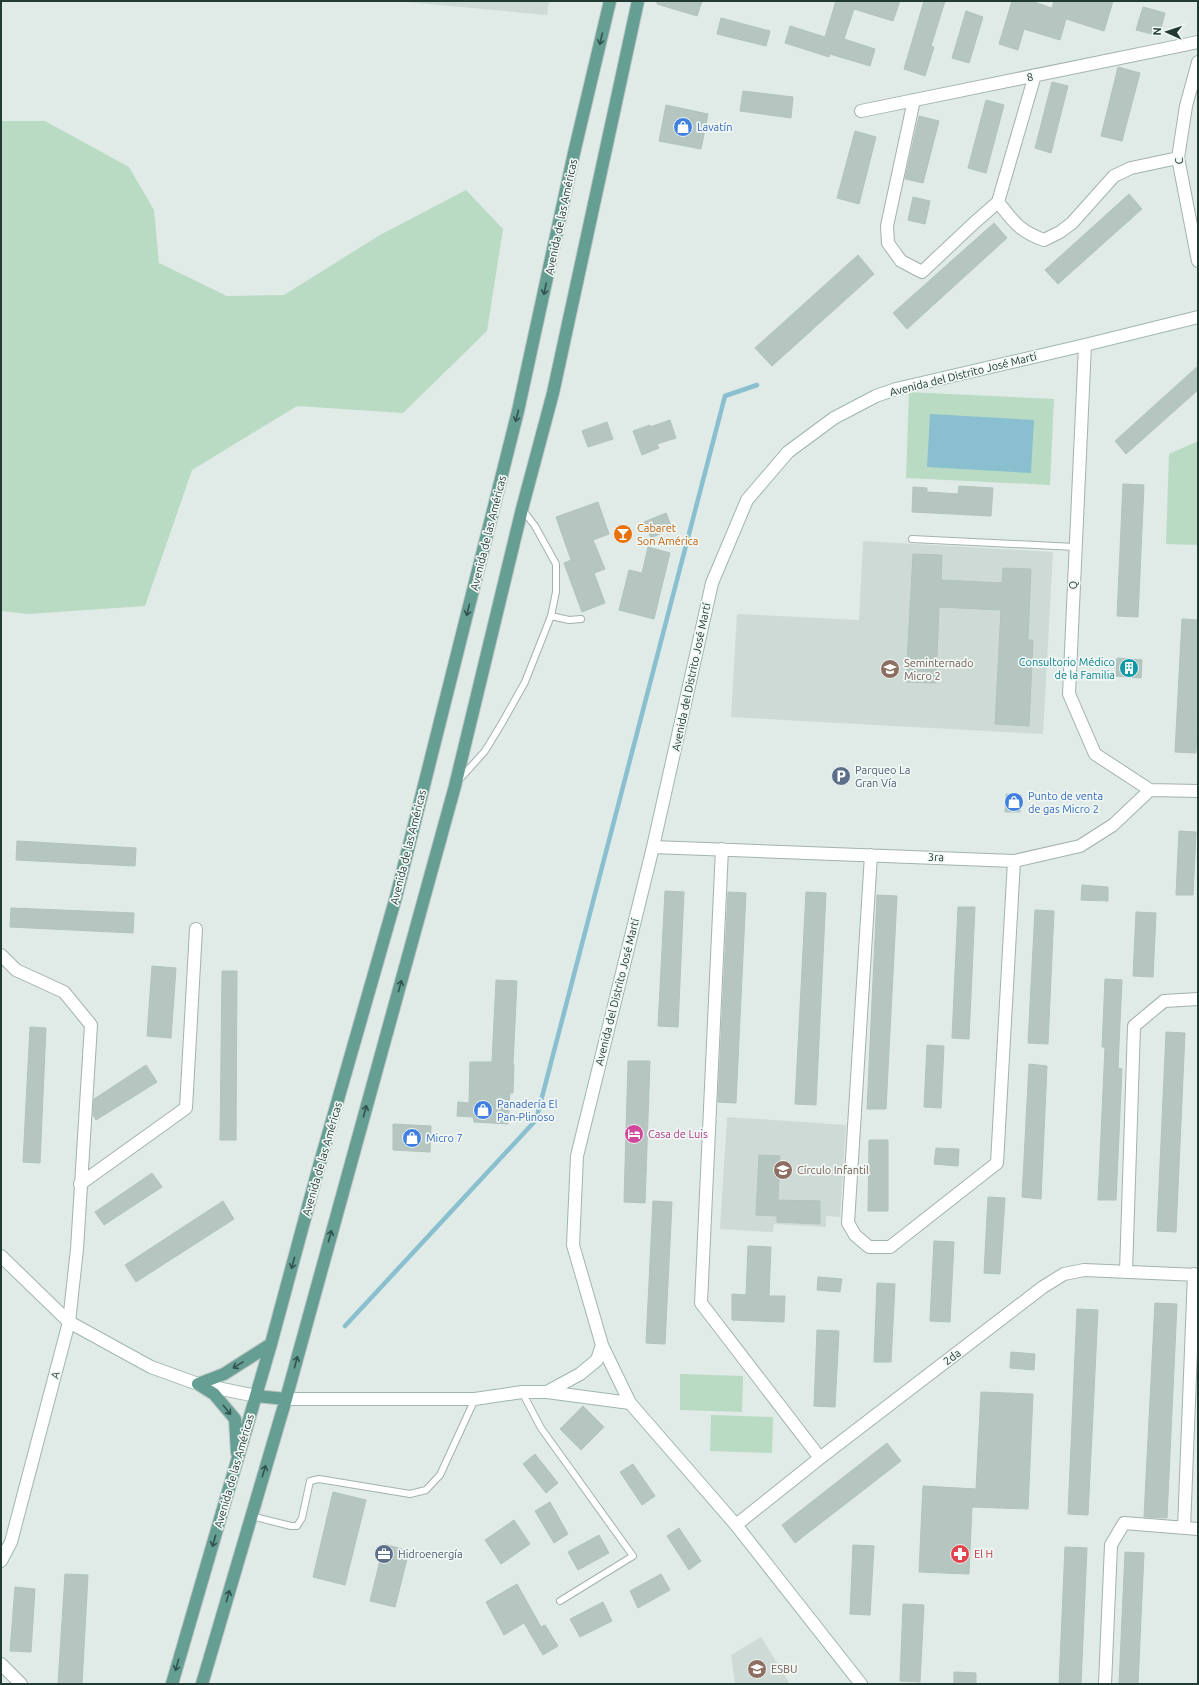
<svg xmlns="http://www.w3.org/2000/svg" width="1199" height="1685" font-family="Ubuntu,sans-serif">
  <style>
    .built { fill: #cedad5 }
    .green { fill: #b9dbc4 }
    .water { fill: #89bfce }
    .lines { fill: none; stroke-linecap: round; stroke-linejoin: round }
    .stream { stroke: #89bfce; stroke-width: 4.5 }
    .building { fill: #b5c5bf; stroke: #b2c3bd }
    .lane-casing { stroke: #a3b2ad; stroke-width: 8 }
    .street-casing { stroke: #a3b2ad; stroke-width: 14 }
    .secondary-casing { stroke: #9fb6af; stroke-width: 14 }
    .primary-casing { stroke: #bcc4c2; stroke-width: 14 }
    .lane { stroke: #fff; stroke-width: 6 }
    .street { stroke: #fff; stroke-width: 12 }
    .secondary { stroke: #fff; stroke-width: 12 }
    .primary { stroke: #659e93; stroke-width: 12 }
    .oneway { stroke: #32534c }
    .labels { text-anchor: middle; stroke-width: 3.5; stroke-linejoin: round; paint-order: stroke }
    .street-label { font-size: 11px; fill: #213a34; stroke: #f0f7f4 }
    .shop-label { font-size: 11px; fill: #366cbe; stroke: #f0f7f4; text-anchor: start }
    .food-label { font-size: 11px; fill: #c56008; stroke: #f0f7f4; text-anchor: start }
    .culture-label { font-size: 11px; fill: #0d838f; stroke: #f0f7f4; text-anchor: end }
    .education-label { font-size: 11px; fill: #785e54; stroke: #f0f7f4; text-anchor: start }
    .service-label { font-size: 11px; fill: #4e5e75; stroke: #f0f7f4; text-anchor: start }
    .hotel-label { font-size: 11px; fill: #b23c85; stroke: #f0f7f4; text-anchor: start }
    .health-label { font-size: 11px; fill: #be3a42; stroke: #f0f7f4; text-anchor: start }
  </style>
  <rect width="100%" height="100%" fill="#e0eae6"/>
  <path class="built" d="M395 1H549L547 15Z
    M863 541 1053 552 1043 734 731 717 737 614 859 620Z
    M727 1117 846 1125 840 1217 826 1216V1227L774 1224 773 1232 720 1229Z
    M761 1637 790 1684H735L731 1655Z"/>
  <path class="green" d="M1 121H45L129 167 154 210 159 263 227 296 284 295 380 235 466 190 503 229 487 331 403 413 297 406 192 470 145 606 28 614 1 611Z
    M909 392 1054 399 1050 485 906 478Z
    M1198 441V545L1166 544 1169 454Z
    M680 1374 743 1376 742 1412 680 1410Z
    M711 1415 773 1417 772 1453 710 1451Z"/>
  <path class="water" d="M930 414 1034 420 1031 473 927 467Z"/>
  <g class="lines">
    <path class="stream" d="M345 1326 536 1120 725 396 757 385"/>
  </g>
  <path class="building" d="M657 1H702L697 16 657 4Z
    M836 1H900L893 21 854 9 844 39 875 49 870 66 830 54 829 57 785 43 790 26 825 37Z
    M924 1H945L931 46 934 47 925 76 904 69Z
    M1012 1H1031L1052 8 1054 1H1113L1104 31 1066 19 1060 40 1024 29 1018 50 999 44Z
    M1143 7 1165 13 1159 36 1136 30Z
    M966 11 983 17 969 63 952 58Z
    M721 18 770 31 766 46 717 34Z
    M1118 67 1140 73 1122 141 1101 136Z
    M1052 82 1068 86 1051 153 1035 148Z
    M743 91 793 97 791 118 740 111Z
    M986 100 1004 105 986 173 968 168Z
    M666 105 708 114 701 149 659 141Z
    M919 116 939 121 923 183 905 179Z
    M855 131 876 137 859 204 837 198Z
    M1129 194 1142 209 1058 284 1045 270Z
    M913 197 930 201 925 224 908 220Z
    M994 223 1007 238 907 329 893 313Z
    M858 255 874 274 772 366 755 348Z
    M1198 366V390L1126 454 1115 441Z
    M670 420 676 438 657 444 659 448 642 455 633 431 650 425V427Z
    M607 422 613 439 588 447 582 431Z
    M1123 484 1144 485 1138 617 1117 616Z
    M959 486 993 488 991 516 912 512 913 487 927 488V492L958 494Z
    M598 502 609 534 593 540 605 569 594 573 605 603 582 612 564 563 571 560 556 517Z
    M666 513 672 528 651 538 644 522Z
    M648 547 670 553 654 619 619 610 629 570 642 573Z
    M913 554 942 555 941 580 1002 583 1003 568 1031 569 1028 640H1033L1029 726 995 724 1001 610 939 607 936 683 906 682Z
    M1182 619 1198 620V701L1196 753 1175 752Z
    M1117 658 1142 660 1141 678 1116 676Z
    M1006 794 1021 795 1020 812H1005Z
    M1179 831 1196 832 1193 895H1176Z
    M17 841 136 848 135 866 16 860Z
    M1082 885 1108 887V901L1081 900Z
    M665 891 684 892 678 1027 658 1026Z
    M728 892 746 893 736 1103 718 1102Z
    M806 892 826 893 816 1105 795 1104Z
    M877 895 897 896 886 1109H867Z
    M958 907H975L969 1039 952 1038Z
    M11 908 134 913 133 933 10 927Z
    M1035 910 1054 911 1048 1044 1028 1043Z
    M1136 912 1156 913 1153 977 1133 976Z
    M152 966 176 968 171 1038 147 1036Z
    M222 971H237L236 1140H220Z
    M1105 979 1122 980 1118 1068 1122 1069 1116 1200H1098L1105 1047H1102Z
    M496 980 517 981 513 1064 514 1065 513 1093H510L508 1124 474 1122 473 1117 457 1116 458 1102 469 1103 470 1062H492Z
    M30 1027 46 1028 40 1163 23 1162Z
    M1166 1032 1185 1033 1176 1232 1157 1231Z
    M927 1045 944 1046 941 1108 924 1107Z
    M628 1061H650L645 1203 624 1202Z
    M1029 1064 1047 1066 1041 1199 1022 1197Z
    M146 1065 157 1082 96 1120 93 1115 94 1099Z
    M393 1124 431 1126 430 1152 393 1150Z
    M869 1140H888V1211H868Z
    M936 1148 959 1149 958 1166 934 1164Z
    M759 1155 780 1156 778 1200 820 1201V1224L777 1222V1216L756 1215Z
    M152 1173 162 1187 104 1225 95 1212Z
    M988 1197 1005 1198 1000 1274 984 1273Z
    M223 1201 234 1219 136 1282 125 1265Z
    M653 1201 672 1202 665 1344 646 1343Z
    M934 1241 954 1242 950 1322 930 1321Z
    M748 1246 771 1247 769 1296H785L784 1322 732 1320V1294L746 1295Z
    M818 1277 842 1279 840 1292 817 1290Z
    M877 1283 895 1284 891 1362H874Z
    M1155 1303 1177 1304 1167 1518 1144 1517Z
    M1077 1309 1098 1310 1088 1515 1068 1514Z
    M817 1330 839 1331 835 1407 814 1406Z
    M1011 1352 1035 1354 1034 1370 1010 1368Z
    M981 1392 1033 1394 1028 1509 972 1507 969 1574 919 1572 923 1486 976 1489Z
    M583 1406 604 1427 581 1450 560 1429Z
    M887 1443 901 1461 795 1543 782 1525Z
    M535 1454 558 1483 546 1493 523 1464Z
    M633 1464 655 1496 642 1505 620 1472Z
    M333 1492 366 1500 345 1585 313 1577Z
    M550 1502 568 1534 554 1543 535 1511Z
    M514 1520 530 1544 501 1564 485 1540Z
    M679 1528 701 1561 689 1570 667 1536Z
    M599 1535 609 1553 578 1570 568 1552Z
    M384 1544 409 1551 395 1607 370 1601Z
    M853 1545 874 1546 870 1615 850 1614Z
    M1065 1547 1087 1548 1081 1684H1059Z
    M1125 1552 1144 1553 1138 1684H1119Z
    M65 1574 88 1575 82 1684H58Z
    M661 1574 670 1590 638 1608 630 1591Z
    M517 1584 541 1627 545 1625 558 1646 543 1655 524 1623 504 1635 486 1602Z
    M15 1587 35 1589 31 1652 10 1651Z
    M603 1602 612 1621 580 1637 570 1619Z
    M903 1604 924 1605 920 1682 900 1681Z
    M954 1672 976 1673V1684H954Z"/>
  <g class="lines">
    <defs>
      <path id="lane" d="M912 539 1075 547
        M551 616 569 620 581 619
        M458 781 485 751 502 723 525 682 551 616 556 592V564L535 526 522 509
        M522 1392 541 1428 633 1556 560 1601
        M251 1516 291 1526H297L302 1518 310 1481 319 1479 410 1494 426 1490 440 1475 475 1399"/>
      <path id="street" d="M1198 62 1186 106 1178 158 1198 261
        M914 100 887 226 888 243 901 261 922 272 974 223 998 202 1035 75
        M861 111 1198 42
        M998 202C1014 222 1019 231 1044 240L1060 232 1072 223 1114 176 1131 168 1178 158
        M1085 345 1069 694 1095 754 1150 790
        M653 847 1014 861 1080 846 1113 825 1150 790 1198 791
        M722 849 701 1303 820 1458
        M871 855 848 1223 855 1235 869 1247H890L997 1163 1014 861
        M1 955 16 970 64 992 91 1025 77 1249 69 1322
        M80 1184 186 1108 196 929
        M1126 1272 1134 1026 1164 1001 1198 999
        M736 1525 820 1458 1043 1287 1064 1274 1084 1270 1198 1275
        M1184 1528 1194 1274
        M1 1664 21 1684
        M1105 1684 1111 1545 1124 1523 1198 1529"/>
      <path id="secondary" d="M1 1256 69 1322 151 1367 198 1384 256 1396
        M547 1392 580 1374 597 1360 602 1345
        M286 1399H475L522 1392H547L630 1403
        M1 1561 11 1542 69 1322
        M861 1684 736 1525 630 1403 602 1345 573 1245 577 1156 653 847 712 583 747 500 788 452 834 418 876 396 896 389 1085 345 1198 317"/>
      <path id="primary" d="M198 1384 214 1394 235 1419 237 1453
        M198 1384 224 1374 271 1344
        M256 1396 286 1399
        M172 1684 271 1344 319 1166 396 897 518 411 574 153 610 1
        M202 1684 286 1399 455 786 522 509 553 393 638 1"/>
    </defs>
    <use href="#lane" class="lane-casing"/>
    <use href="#street" class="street-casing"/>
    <use href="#secondary" class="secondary-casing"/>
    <use href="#primary" class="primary-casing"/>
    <use href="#lane" class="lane"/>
    <use href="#street" class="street"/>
    <use href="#secondary" class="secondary"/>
    <use href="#primary" class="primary"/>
  </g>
  <defs><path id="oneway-shaft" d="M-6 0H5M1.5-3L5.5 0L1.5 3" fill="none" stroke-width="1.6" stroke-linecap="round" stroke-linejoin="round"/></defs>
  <g class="oneway">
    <use href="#oneway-shaft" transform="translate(601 39) rotate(103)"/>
    <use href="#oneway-shaft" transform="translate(545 289) rotate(102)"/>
    <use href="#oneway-shaft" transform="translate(517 416) rotate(104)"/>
    <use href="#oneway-shaft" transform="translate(468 610) rotate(104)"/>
    <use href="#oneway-shaft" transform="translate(400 986) rotate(-75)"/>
    <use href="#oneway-shaft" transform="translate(365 1111) rotate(-75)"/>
    <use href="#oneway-shaft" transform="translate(330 1236) rotate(-75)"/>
    <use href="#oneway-shaft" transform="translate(293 1263) rotate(105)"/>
    <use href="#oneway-shaft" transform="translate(296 1362) rotate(-75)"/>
    <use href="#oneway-shaft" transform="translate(238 1365) rotate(148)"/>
    <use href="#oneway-shaft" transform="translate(227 1410) rotate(51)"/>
    <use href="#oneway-shaft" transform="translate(264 1471) rotate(-73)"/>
    <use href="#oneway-shaft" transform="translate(214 1541) rotate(106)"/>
    <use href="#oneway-shaft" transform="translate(228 1596) rotate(-74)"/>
    <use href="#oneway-shaft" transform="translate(177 1665) rotate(106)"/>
  </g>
  <defs>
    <symbol id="shop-disc" viewBox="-11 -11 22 22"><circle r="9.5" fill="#3f7fe0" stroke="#f0f7f4"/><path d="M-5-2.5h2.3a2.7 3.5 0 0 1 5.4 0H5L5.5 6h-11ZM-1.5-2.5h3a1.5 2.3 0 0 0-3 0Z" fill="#fff"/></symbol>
    <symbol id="bar-disc" viewBox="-11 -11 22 22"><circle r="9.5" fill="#e8710a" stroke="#f0f7f4"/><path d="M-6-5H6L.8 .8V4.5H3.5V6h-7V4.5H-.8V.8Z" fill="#fff"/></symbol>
    <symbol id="building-disc" viewBox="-11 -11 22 22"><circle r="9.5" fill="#0f9aa8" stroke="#f0f7f4"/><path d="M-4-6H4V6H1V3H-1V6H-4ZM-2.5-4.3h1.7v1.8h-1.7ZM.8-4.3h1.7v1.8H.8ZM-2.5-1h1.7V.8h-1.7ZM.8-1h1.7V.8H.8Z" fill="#fff"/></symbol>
    <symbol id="school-disc" viewBox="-11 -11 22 22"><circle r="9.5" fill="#8d6e63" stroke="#f0f7f4"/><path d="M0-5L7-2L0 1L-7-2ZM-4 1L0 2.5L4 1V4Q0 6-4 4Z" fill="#fff"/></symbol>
    <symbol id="parking-disc" viewBox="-11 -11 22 22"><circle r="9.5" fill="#5c6f8a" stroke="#f0f7f4"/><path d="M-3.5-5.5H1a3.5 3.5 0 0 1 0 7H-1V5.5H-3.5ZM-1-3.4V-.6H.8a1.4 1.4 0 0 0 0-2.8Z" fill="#fff"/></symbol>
    <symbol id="hotel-disc" viewBox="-11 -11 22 22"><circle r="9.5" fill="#d1479c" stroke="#f0f7f4"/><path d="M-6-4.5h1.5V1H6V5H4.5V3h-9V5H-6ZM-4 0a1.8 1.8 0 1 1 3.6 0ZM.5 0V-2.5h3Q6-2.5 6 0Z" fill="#fff"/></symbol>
    <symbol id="office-disc" viewBox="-11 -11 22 22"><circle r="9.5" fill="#5c6f8a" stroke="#f0f7f4"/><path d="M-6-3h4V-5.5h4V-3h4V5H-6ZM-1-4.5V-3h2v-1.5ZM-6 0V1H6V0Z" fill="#fff"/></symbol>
    <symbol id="pharmacy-disc" viewBox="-11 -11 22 22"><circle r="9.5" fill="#e0444e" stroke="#f0f7f4"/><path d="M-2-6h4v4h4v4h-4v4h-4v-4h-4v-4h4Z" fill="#fff"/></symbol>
  </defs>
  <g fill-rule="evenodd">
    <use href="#shop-disc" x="672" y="116" width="22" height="22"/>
    <use href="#bar-disc" x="612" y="523" width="22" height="22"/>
    <use href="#building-disc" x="1118" y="657" width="22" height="22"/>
    <use href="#school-disc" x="879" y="658" width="22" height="22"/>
    <use href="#parking-disc" x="830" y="765" width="22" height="22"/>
    <use href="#shop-disc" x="1003" y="791" width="22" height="22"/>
    <use href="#shop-disc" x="472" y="1099" width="22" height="22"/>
    <use href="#hotel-disc" x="623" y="1123" width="22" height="22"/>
    <use href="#shop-disc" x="401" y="1127" width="22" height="22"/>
    <use href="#school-disc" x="772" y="1159" width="22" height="22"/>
    <use href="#office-disc" x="373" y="1543" width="22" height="22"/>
    <use href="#pharmacy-disc" x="949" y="1543" width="22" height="22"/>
    <use href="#school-disc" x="746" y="1658" width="22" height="22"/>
  </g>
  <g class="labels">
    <g class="street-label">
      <text transform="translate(1030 77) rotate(-12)" y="4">8</text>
      <text transform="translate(1179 161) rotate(-95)" y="4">C</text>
      <text transform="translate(561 217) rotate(-78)" y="4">Avenida de las Américas</text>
      <text transform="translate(963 374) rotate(-14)" y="4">Avenida del Distrito José Martí</text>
      <text transform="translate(488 533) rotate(-76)" y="4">Avenida de las Américas</text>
      <text transform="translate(1073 585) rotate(-88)" y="4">Q</text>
      <text transform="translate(691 677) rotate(-78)" y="4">Avenida del Distrito José Martí</text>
      <text transform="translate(408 847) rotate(-76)" y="4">Avenida de las Américas</text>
      <text transform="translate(936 857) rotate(2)" y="4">3ra</text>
      <text transform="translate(617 992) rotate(-76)" y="4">Avenida del Distrito José Martí</text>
      <text transform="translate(322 1159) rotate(-74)" y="4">Avenida de las Américas</text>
      <text transform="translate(952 1357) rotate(-37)" y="4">2da</text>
      <text transform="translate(55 1375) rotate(-75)" y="4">A</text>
      <text transform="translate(234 1471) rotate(-74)" y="4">Avenida de las Américas</text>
    </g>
    <g class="shop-label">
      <text x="697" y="131">Lavatín</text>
      <text x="1028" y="800">Punto de venta<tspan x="1028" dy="13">de gas Micro 2</tspan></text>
      <text x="497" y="1108">Panadería El<tspan x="497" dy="13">Pan-Plinoso</tspan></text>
      <text x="426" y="1142">Micro 7</text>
    </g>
    <g class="food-label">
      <text x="637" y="532">Cabaret<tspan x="637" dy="13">Son América</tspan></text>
    </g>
    <g class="culture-label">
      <text x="1115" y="666">Consultorio Médico<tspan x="1115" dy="13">de la Familia</tspan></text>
    </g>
    <g class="education-label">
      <text x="904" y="667">Seminternado<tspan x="904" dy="13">Micro 2</tspan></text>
      <text x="797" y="1174">Círculo Infantil</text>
      <text x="771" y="1673">ESBU</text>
    </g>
    <g class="service-label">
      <text x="855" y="774">Parqueo La<tspan x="855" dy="13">Gran Vía</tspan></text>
      <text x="398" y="1558">Hidroenergía</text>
    </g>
    <g class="hotel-label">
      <text x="648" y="1138">Casa de Luis</text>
    </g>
    <g class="health-label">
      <text x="974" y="1558">El H</text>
    </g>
  </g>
  <rect width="1199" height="1685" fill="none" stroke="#213a34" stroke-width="4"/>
  <g transform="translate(1167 32) rotate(273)" stroke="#f0f7f4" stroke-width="3" paint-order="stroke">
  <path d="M0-3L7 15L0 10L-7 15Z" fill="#213a34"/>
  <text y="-6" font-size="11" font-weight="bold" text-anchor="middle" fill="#213a34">N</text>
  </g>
</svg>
